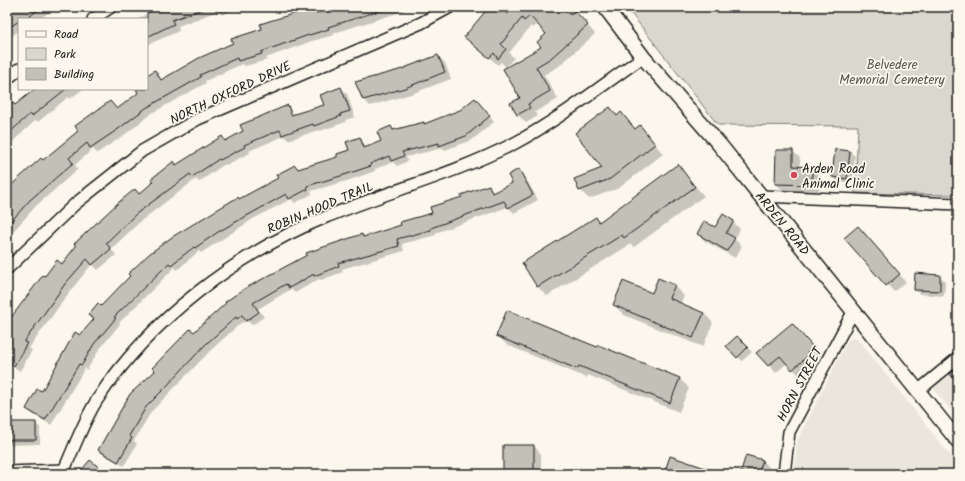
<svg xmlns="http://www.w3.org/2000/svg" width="965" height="481" font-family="Kalam,sans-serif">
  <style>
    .built { fill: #eae6dc }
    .green { fill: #dad7ce; stroke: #7b7a75 }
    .shadow { fill: #0003 }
    .building { fill: #c3c0b8; stroke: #1c1c1c }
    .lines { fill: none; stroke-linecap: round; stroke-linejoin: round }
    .minor-casing { stroke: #1c1c1c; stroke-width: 14 }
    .major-casing { stroke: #1c1c1c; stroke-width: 17 }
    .minor { stroke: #fbf7ec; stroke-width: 11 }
    .major { stroke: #fbf7ec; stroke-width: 14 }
    .poi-dot { fill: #d1495b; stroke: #fbf7ec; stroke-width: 1.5 }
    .labels { text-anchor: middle; stroke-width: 3.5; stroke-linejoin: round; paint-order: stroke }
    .park-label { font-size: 13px; fill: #555451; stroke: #fbf7ec }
    .street-label { font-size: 13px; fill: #1c1c1c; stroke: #fbf7ec }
    .poi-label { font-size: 13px; fill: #1c1c1c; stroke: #fbf7ec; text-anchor: start }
  </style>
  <rect width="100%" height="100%" fill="#fbf7ec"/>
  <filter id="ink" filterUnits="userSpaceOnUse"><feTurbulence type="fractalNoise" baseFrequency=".025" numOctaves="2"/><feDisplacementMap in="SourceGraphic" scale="8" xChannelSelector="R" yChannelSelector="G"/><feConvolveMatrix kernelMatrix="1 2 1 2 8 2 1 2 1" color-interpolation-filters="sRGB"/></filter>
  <g filter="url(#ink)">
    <path class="built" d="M854 337 857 338 958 465V474H794L797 441 846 344 848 340Z
      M958 349V419L923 376Z"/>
    <path class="green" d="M626 7H958V195L855 193 858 126 718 125Z"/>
    <path class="shadow" d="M7 7H56L40 19H19V31L7 39Z
      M162 7H241L222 15 218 11 178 26 179 31 147 45V19H137Z
      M338 7H402L404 11 334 33V35L312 41 266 58 267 60 245 66 242 64 205 81 206 83 152 113 123 136 97 153 93 149 75 165 78 169 36 206 7 238V208L12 203 7 198V191L80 131 110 102 118 110 140 93 137 89H147V76L155 72 162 80 264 30 262 25 280 18 315 9 319 13Z
      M517 7H562L570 16 583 20 595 34 559 66 544 75 558 99 535 112 538 116 526 123 518 115 512 104 521 98 548 34 538 24 533 28 531 26 509 53 514 58 506 67 501 62 498 65 465 37 499 14 507 15Z
      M438 56 445 63 451 79 411 94 370 106 364 100 400 71Z
      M341 88 347 94 355 117 345 120 346 122 320 131 319 130 288 140 284 136 249 151 250 153 226 165 225 164 199 182 196 179 142 220 111 249 116 255 98 270 92 264 71 290 29 348 32 350 20 371 7 363V326L45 277 62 265 140 195 177 166 222 137 226 141 288 106 294 115 325 106Z
      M37 89H83L70 99 68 97 38 122 36 120 10 144 7 142V109L15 106Z
      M480 105 494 122 472 140 445 150 443 148 406 157 408 161 397 166 393 162 375 169V171L350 180 311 191 312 194 295 203 291 199 253 219 201 253 199 251 177 270 175 267 119 323 120 324 99 350 87 370 85 368 51 425 32 414 27 409 43 393 80 336 95 320 101 307 240 200 279 178 295 166 299 170 339 157 350 151 360 138 367 148 382 141 391 127 394 131 425 125Z
      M610 108 618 116 621 114 636 130 640 126 663 154 619 188 589 199 580 190 604 168Z
      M793 151 800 158V167L812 168 819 175V191H784L776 184Z
      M850 152 855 156 852 183 837 181 833 177Z
      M678 166 704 196 634 247 631 244 547 296 538 287 596 219 600 223Z
      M519 170 524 175 538 200 514 213 508 207 435 233 436 235 402 244 404 251 342 269 343 272 321 280 319 279 295 293 291 289 258 309 264 317 252 325 247 321 243 323 242 322 211 350 151 412 134 441 137 444 124 466 104 455 99 450 156 371 194 333 362 235 365 238 402 226 433 213 489 186 494 193 514 183Z
      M733 222 740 229 734 239 742 246 735 258 705 241 698 234Z
      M865 234 906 282 894 292 846 238Z
      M940 276 945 281 944 296 920 294 915 290Z
      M674 286 684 296 680 304 704 313 713 323 703 347 624 315 614 305Z
      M792 324 820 355 813 360 815 363 800 376 787 363 776 373 758 353Z
      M497 335 598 348 679 378 689 388 679 412 588 375 587 378 507 345Z
      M737 337 752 352 742 361 728 346Z
      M7 423H36L40 428V444L7 445Z
      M534 446 541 454V474H504Z
      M762 461 770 468 768 474H741Z"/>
    <path class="building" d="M7 7H42L26 19H19V21L7 29Z
      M160 7H205V8L172 20 174 24 149 36 147 31V13Z
      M315 7 316 13 335 7H384L385 9 328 27 329 29 306 36 261 52 262 54 238 61 237 58 200 75 201 77 146 108 117 130 90 148 87 143 69 158 73 163 30 200 7 226V206L11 203 7 199V189L41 158 43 160 78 131 75 126 110 101 117 109 138 93 136 89H147V75L155 70 161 80 199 58 233 43 231 39 262 29 260 24Z
      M489 7H491L499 13 502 9 507 14 515 7H563L570 15 575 11 588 25 551 58 536 67 550 91 528 104 530 108 517 115 510 103 520 98 503 69 541 47 537 42 546 34 530 16 524 21 522 18 501 44 506 49 498 59 494 53 489 58 464 37Z
      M438 55 445 72 405 88 363 100 355 82 399 70Z
      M341 87 350 111 340 114 341 116 314 126 313 124 282 135 280 130 244 145 245 147 220 160 219 159 192 177 190 174 136 214 106 243 111 249 92 265 87 259 65 284 24 342 27 343 14 366 7 362V323L43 275 45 276 57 260 62 264 76 246 74 244 119 202 135 189 139 194 153 182 151 179 174 161 176 165 222 136 225 141 243 131 240 125 288 105 291 115 324 105 320 95Z
      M35 89H66L32 116 30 114 7 135V108L13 103 15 105Z
      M475 98 490 116 466 136 439 146V143L402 152 404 156 391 161 389 156 370 164 371 166 344 175 307 186 308 189 289 199 286 194 218 232 195 248 194 247 171 265 169 263 114 317 116 318 94 344 82 365 79 364 45 420 26 409 37 389 42 391 75 332 80 335 94 319 88 315 98 303 101 306 130 276 128 274 149 254 172 237 238 197 239 199 278 178 276 175 295 165 298 169 337 157V154L349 150 346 142 360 137 364 148 381 141 377 132 391 126 393 130 424 122V124L460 110Z
      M610 107 617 116 621 112 635 129 640 125 655 144 610 179 579 191 574 179 602 168 575 133Z
      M835 149 850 151 847 179 832 177Z
      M776 150H793V166L812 167V185L775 184Z
      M678 164 695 187 624 238 622 235 537 287 522 263 596 217 599 222Z
      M519 169 533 195 508 208 504 201 431 228V230L397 239 399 246 338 263 339 266 314 276V274L289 288 286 284 253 303 259 312 246 321 242 315 237 319 236 317 206 344 164 389 146 407 129 436 132 438 118 462 98 450 130 394 155 371 152 368 190 329 194 332 226 303 225 302 244 289 307 255 306 253 362 234 363 237 401 225 400 222 432 213 430 207 462 197 461 195 489 185 492 193 512 183 508 175Z
      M723 214 734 221 726 233 735 238 727 251 697 234 704 221 715 227Z
      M858 226 900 274 886 286 844 238Z
      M915 273 940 275V291L914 290Z
      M658 278 675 285 669 298 704 313 693 338 613 305 623 281 652 293Z
      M507 310 597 347 598 345 680 378 670 403 579 366 577 369 496 336Z
      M792 323 813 347 807 353 809 355 792 370 780 356 768 366 756 353Z
      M737 336 748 347 737 358 726 346Z
      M958 367V384L950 374Z
      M7 422H36V440H7Z
      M503 445H534V474H503Z
      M746 455 763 460 758 474H740Z
      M670 456 717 472 716 474H664Z
      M90 460 107 474H78Z"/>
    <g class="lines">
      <defs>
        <path id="minor" d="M93 19 111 7
          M7 79 19 69
          M761 196 958 204
          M7 269 75 204 142 151 198 119 421 23 450 7
          M918 391 958 358
          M7 472 64 470C74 448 84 420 97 400 150 319 238 253 326 217 389 191 455 174 515 143 560 119 601 86 643 57
          M784 474 789 432 853 312"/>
        <path id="major" d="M605 7 643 57 719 144 958 441"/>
      </defs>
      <use href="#minor" class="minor-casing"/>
      <use href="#major" class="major-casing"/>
      <use href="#minor" class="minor"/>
      <use href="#major" class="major"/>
    </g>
  </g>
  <circle class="poi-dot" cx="794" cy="175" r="4"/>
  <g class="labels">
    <g class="park-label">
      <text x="892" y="69">Belvedere<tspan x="892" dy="15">Memorial Cemetery</tspan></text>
    </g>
    <g class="street-label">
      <text transform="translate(230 92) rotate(-25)" y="5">NORTH OXFORD DRIVE</text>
      <text transform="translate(320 207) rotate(-23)" y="5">ROBIN HOOD TRAIL</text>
      <text transform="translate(783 223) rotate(51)" y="5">ARDEN ROAD</text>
      <text transform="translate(799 384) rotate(-62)" y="5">HORN STREET</text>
    </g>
    <g class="poi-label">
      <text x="802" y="173">Arden Road<tspan x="802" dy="15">Animal Clinic</tspan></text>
    </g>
  </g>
  <rect width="965" height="481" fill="none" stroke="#fbf7ec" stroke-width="24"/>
  <rect x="12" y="12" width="941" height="457" fill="none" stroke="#1c1c1c" stroke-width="1.5" filter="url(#ink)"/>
  <rect x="18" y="18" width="130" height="72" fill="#fbf7ec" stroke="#a29f99"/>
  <rect x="26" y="31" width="20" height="6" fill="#fbf7ec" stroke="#a29f99"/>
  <text x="54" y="38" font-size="12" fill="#1c1c1c">Road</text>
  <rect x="26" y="48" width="20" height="12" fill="#dad7ce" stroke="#a29f99"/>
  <text x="54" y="58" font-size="12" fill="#1c1c1c">Park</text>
  <rect x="26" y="68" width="20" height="12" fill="#c3c0b8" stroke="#a29f99"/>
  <text x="54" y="78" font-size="12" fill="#1c1c1c">Building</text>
</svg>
